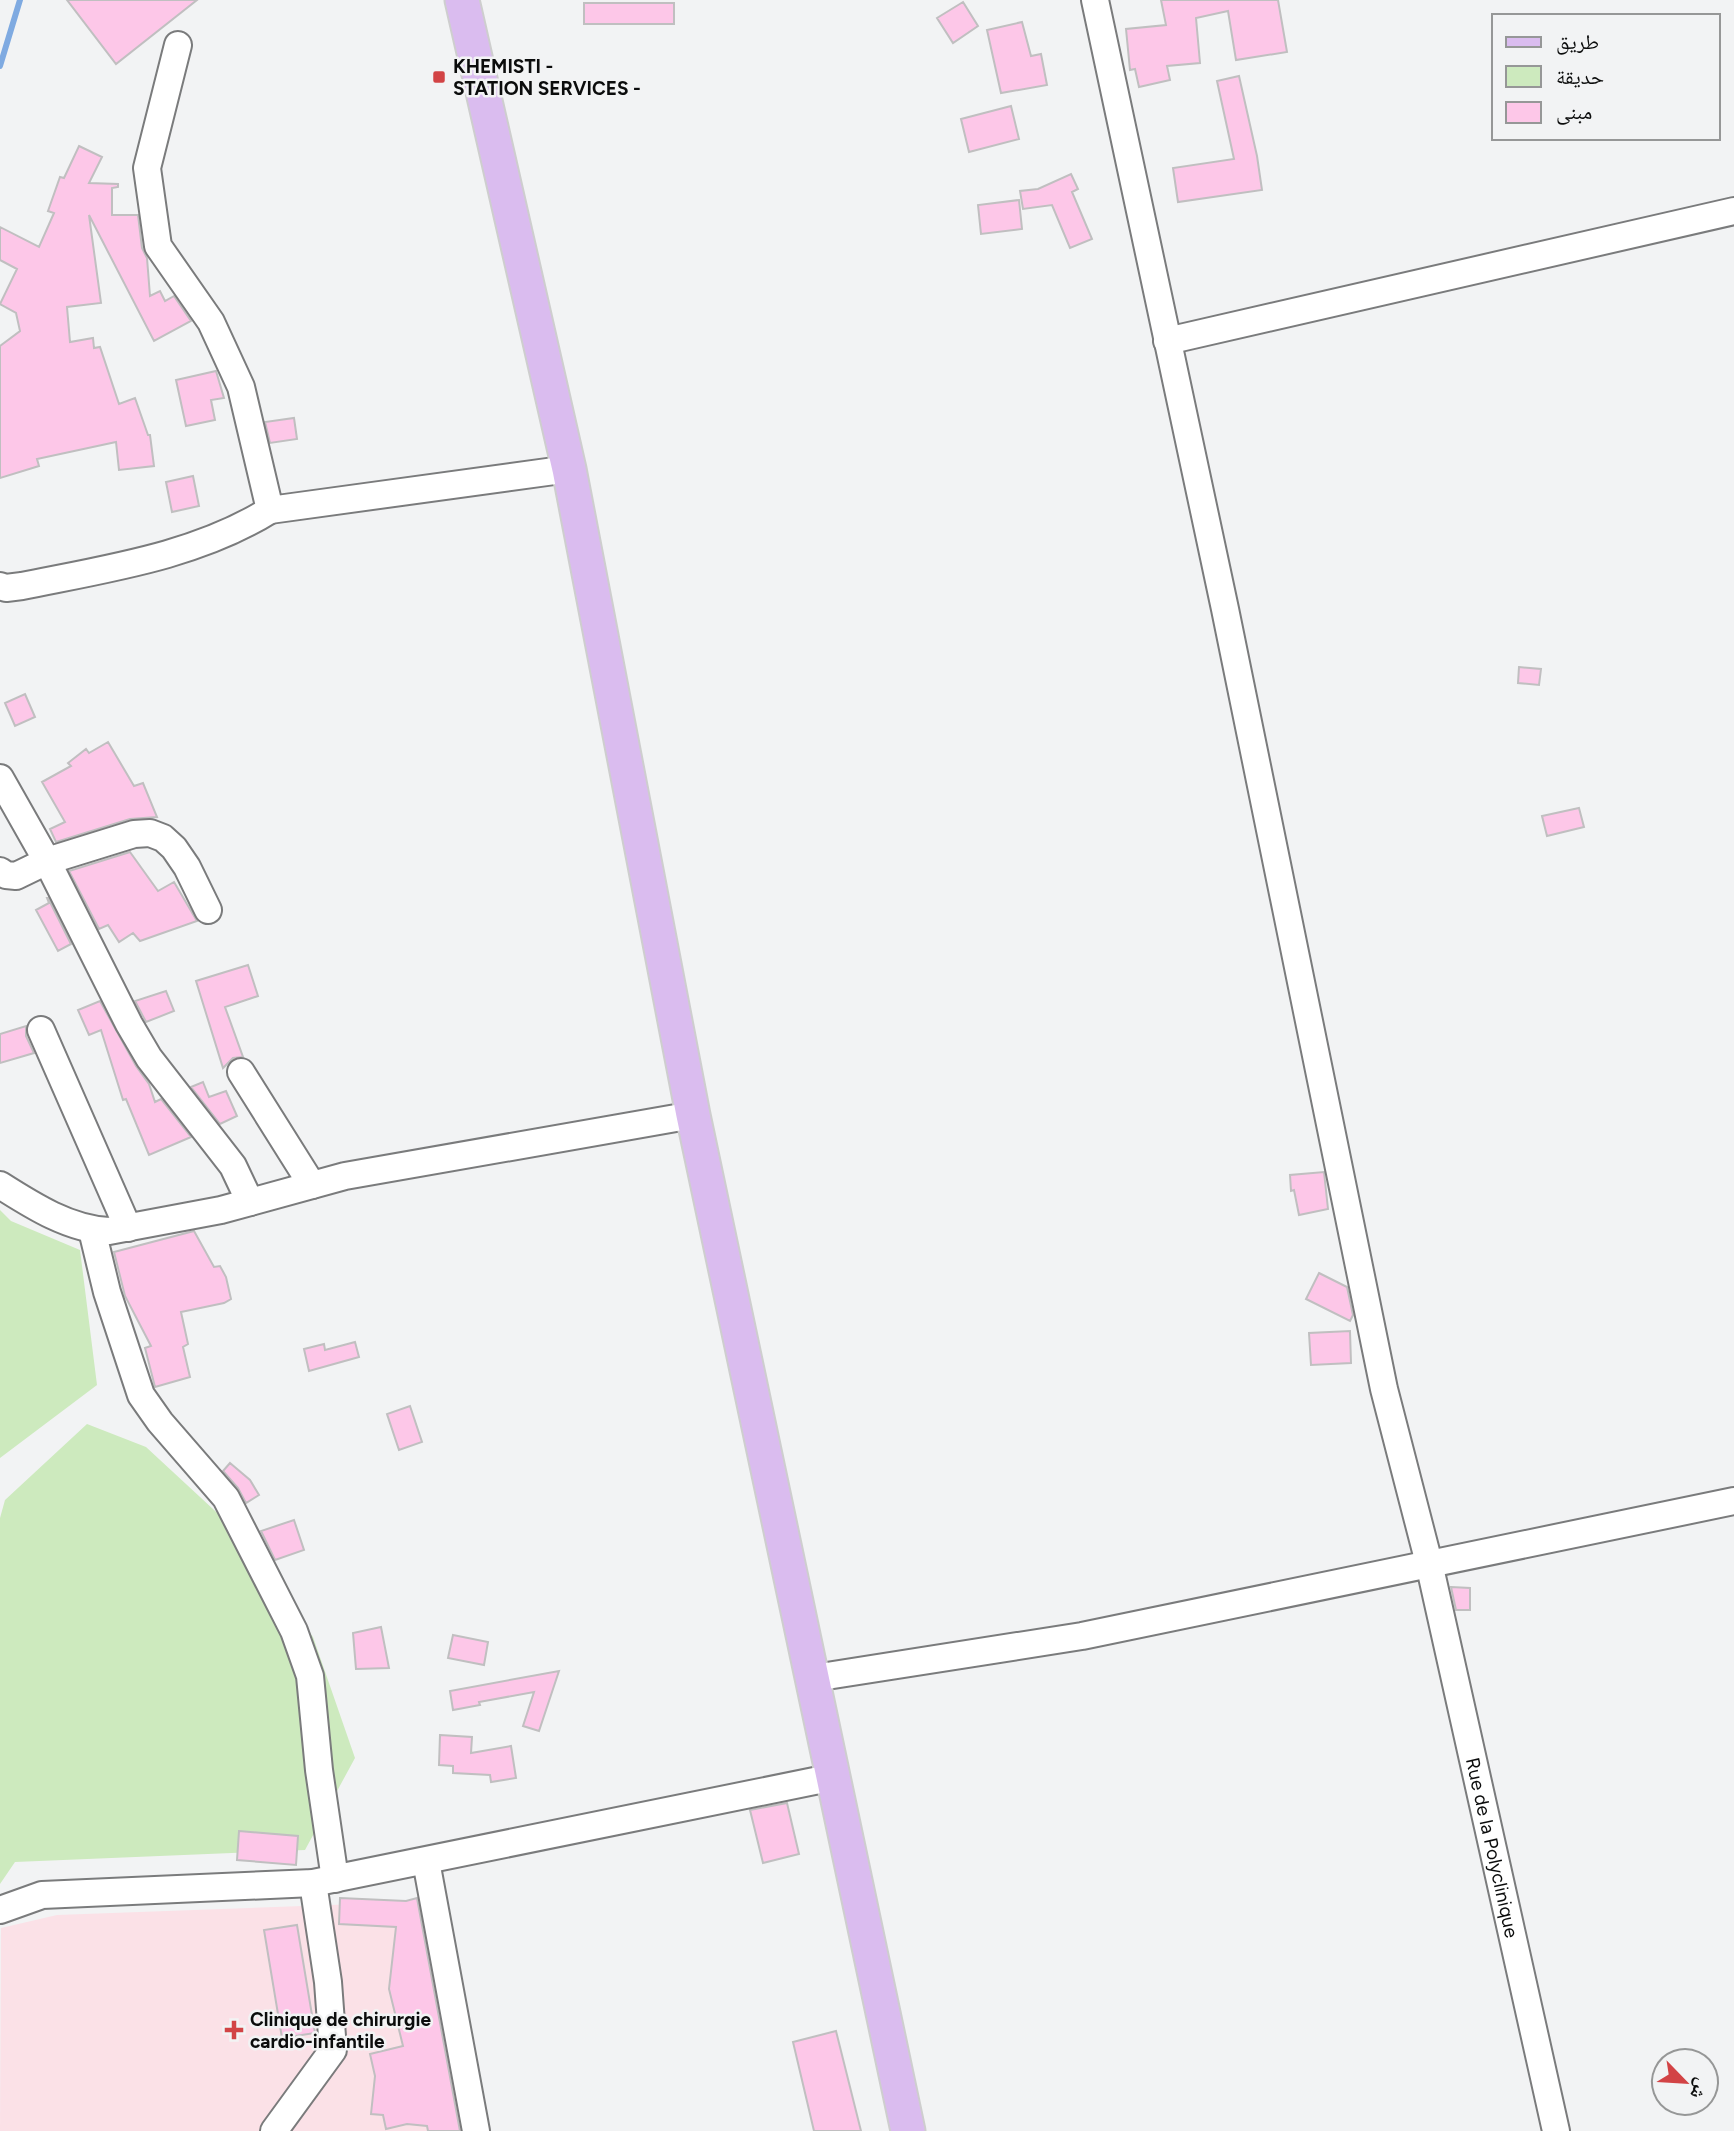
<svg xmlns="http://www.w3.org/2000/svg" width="1734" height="2131" font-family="Figtree,'Noto Naskh Arabic',sans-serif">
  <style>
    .medical { fill: #fbe1e7 }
    .green { fill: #cdeabe }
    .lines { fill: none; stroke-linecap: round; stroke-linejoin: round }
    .stream { stroke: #7faae1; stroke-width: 6 }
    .building { fill: #fdc7e8; stroke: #c0bfc0; stroke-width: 2 }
    .minor-casing { stroke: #7a7b7c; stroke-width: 30 }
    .major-casing { stroke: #cecece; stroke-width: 37 }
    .minor { stroke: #fff; stroke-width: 26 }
    .major { stroke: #dabcef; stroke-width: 33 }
    .poi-dot { fill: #d24345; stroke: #f2f3f4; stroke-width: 2.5 }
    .labels { text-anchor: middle; stroke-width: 5; stroke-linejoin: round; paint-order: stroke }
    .poi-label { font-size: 19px; font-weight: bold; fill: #0b0c0c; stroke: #f2f3f4; text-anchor: start }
    .street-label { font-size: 19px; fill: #0b0c0c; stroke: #f2f3f4 }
  </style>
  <rect width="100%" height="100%" fill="#f2f3f4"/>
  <path class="medical" d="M442 1901 490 2131H0L1 1928 57 1915Z"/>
  <path class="green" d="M0 1210 11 1221 80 1250 97 1385 0 1458Z
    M87 1424 146 1447 240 1534 313 1637 355 1758 305 1850 15 1862 0 1884V1518L5 1500Z"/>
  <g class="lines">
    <path class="stream" d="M0 66 20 0"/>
  </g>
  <path class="building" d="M67 0H197L116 64Z
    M1161 0H1278L1287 52 1236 60 1228 11 1196 18 1200 63 1167 66 1170 80 1139 87 1135 69 1130 70 1126 29 1166 25Z
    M963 2 978 26 953 43 937 18Z
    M584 3H674V24H584Z
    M1022 22 1031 56 1041 54 1047 85 1001 93 987 30Z
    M1239 76 1257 156 1262 190 1178 202 1173 168 1234 159 1217 81Z
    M1011 106 1019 139 969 152 961 119Z
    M79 146 102 157 89 183 118 184V187L112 188V215H138L142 248 147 258 150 296 160 291 165 301 174 296 191 321 154 341 89 215 101 303 67 307 70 342 93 338 94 348 100 347 119 404 135 398 148 435H150L154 466 119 470 116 442 37 459 39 466 0 478V346L20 331 16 313 0 304 17 269 0 260V227L39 247 54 213 48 211 60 177 64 178Z
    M1071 174 1078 189 1072 192 1092 239 1070 248 1052 205 1023 209 1020 191 1038 189Z
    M1019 200 1022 229 981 234 978 205Z
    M216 371 224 398 211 400 215 420 186 426 176 380Z
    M294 418 297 439 270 443 265 422Z
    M193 476 199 506 172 512 166 482Z
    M1519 667 1541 669 1539 685 1518 683Z
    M25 694 35 717 15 726 5 703Z
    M108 742 134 786 143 783 157 817 130 819 56 842 50 829 65 822 42 782 71 766 68 763 86 749 89 753Z
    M1579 808 1584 827 1547 836 1542 816Z
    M130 852 158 891 174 882 197 921 140 941 133 933 119 942 108 925 99 929 69 871Z
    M47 898H48L71 944 58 951 36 910 49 903Z
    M248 965 258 996 225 1007 243 1057 233 1058 223 1068 196 981Z
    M166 991 174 1011 146 1022 135 1001Z
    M100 1001 136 1066 149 1084 155 1102 161 1099 191 1137 149 1155 126 1099 123 1100 101 1030 89 1035 78 1010Z
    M26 1026V1036L34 1053 0 1063V1034Z
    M203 1082 209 1097 226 1091 237 1116 220 1124 191 1087Z
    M1324 1172 1328 1209 1299 1215 1294 1190 1291 1191 1290 1175Z
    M194 1231 214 1267 220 1266 226 1277 231 1299 224 1303 181 1312 188 1344 183 1347 190 1377 155 1387 145 1348 151 1346 125 1296 114 1252Z
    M1319 1273 1347 1287 1353 1315 1350 1321 1306 1299Z
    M1350 1331 1351 1363 1311 1365 1309 1333Z
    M355 1342 359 1357 309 1371 304 1349 324 1344 325 1350Z
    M410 1406 422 1442 399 1450 387 1414Z
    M230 1463 250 1480 259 1495 246 1503 238 1488 223 1471Z
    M294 1520 304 1550 275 1560 261 1531Z
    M1451 1587 1470 1588V1610H1456Z
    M381 1627 389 1668 356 1669 353 1633Z
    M453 1635 488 1642 484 1665 448 1658Z
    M559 1671 539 1731 523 1726 534 1692 479 1702 480 1705 453 1710 450 1691Z
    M440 1735 472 1737 471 1753 511 1746 516 1778 491 1782 490 1775 453 1773V1766L439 1765Z
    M787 1803 799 1854 763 1863 750 1810Z
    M239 1831 298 1836 296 1865 237 1860Z
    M340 1898 406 1901 417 1898 460 2131H428L427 2126 407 2124 386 2129 383 2115 371 2114 375 2076 370 2054 403 2046 389 1989 396 1927 339 1924Z
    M297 1925 315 2033 282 2038 264 1930Z
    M836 2031 861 2131H814L793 2042Z"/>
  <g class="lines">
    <defs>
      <g id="minor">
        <path id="s1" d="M1095 0 1225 609 1384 1389 1429 1563 1556 2131"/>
        <path d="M178 45 147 168 158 246 211 322 241 387 270 510 569 469"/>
        <path d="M1167 341 1734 211"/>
        <path d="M0 586 6 588 22 586C105 569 197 556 270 510"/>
        <path d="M0 778 47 861 129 1024 149 1058 233 1166 250 1202"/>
        <path d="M0 871 6 875 16 876 47 861 134 834 150 833 163 838 174 848 187 867 208 910"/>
        <path d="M41 1030 128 1228"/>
        <path d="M241 1072 312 1185"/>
        <path d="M0 1185C33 1206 69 1229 109 1231L221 1210 345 1176 693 1115"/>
        <path d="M92 1230 107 1292 141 1395 160 1422 226 1498 294 1631 310 1676 319 1770 335 1879"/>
        <path d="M814 1678 1082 1636 1734 1501"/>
        <path d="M426 1861 476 2131"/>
        <path d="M0 1910 42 1895 313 1883 834 1777"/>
        <path d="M274 2131 333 2050 328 1982 313 1883"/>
      </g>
      <path id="major" d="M462 0 569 469 693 1115 908 2131"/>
    </defs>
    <use href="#minor" class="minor-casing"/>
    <use href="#major" class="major-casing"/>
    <use href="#minor" class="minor"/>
    <use href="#major" class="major"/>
  </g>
  <g class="poi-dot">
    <rect x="432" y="70" width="14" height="14" rx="3.5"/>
    <path d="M230.5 2019.5h7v7h7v7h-7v7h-7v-7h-7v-7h7z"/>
  </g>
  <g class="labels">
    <g class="poi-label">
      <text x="453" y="73">KHEMISTI -<tspan x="453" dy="22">STATION SERVICES -</tspan></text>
      <text x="250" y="2026">Clinique de chirurgie<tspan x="250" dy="22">cardio-infantile</tspan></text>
    </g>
    <g class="street-label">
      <text dy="7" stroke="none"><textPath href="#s1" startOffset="1890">Rue de la Polyclinique</textPath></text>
    </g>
  </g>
  <rect x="1492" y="14" width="228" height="126" fill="#f2f3f4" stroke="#969797" stroke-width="2"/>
  <rect x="1506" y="37" width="35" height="10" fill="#dabcef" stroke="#969797" stroke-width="2"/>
  <text x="1556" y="49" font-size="21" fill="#0b0c0c">طريق</text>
  <rect x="1506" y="66" width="35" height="21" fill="#cdeabe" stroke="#969797" stroke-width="2"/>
  <text x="1556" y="84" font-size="21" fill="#0b0c0c">حديقة</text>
  <rect x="1506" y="102" width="35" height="21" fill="#fdc7e8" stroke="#969797" stroke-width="2"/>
  <text x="1556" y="119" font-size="21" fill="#0b0c0c">مبنى</text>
  <g transform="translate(1685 2082) rotate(115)"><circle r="33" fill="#f2f3f4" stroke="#969797" stroke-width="2"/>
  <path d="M0-5L12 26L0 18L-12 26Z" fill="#d24345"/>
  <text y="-10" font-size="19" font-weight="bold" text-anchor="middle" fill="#0b0c0c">ش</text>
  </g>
</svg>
